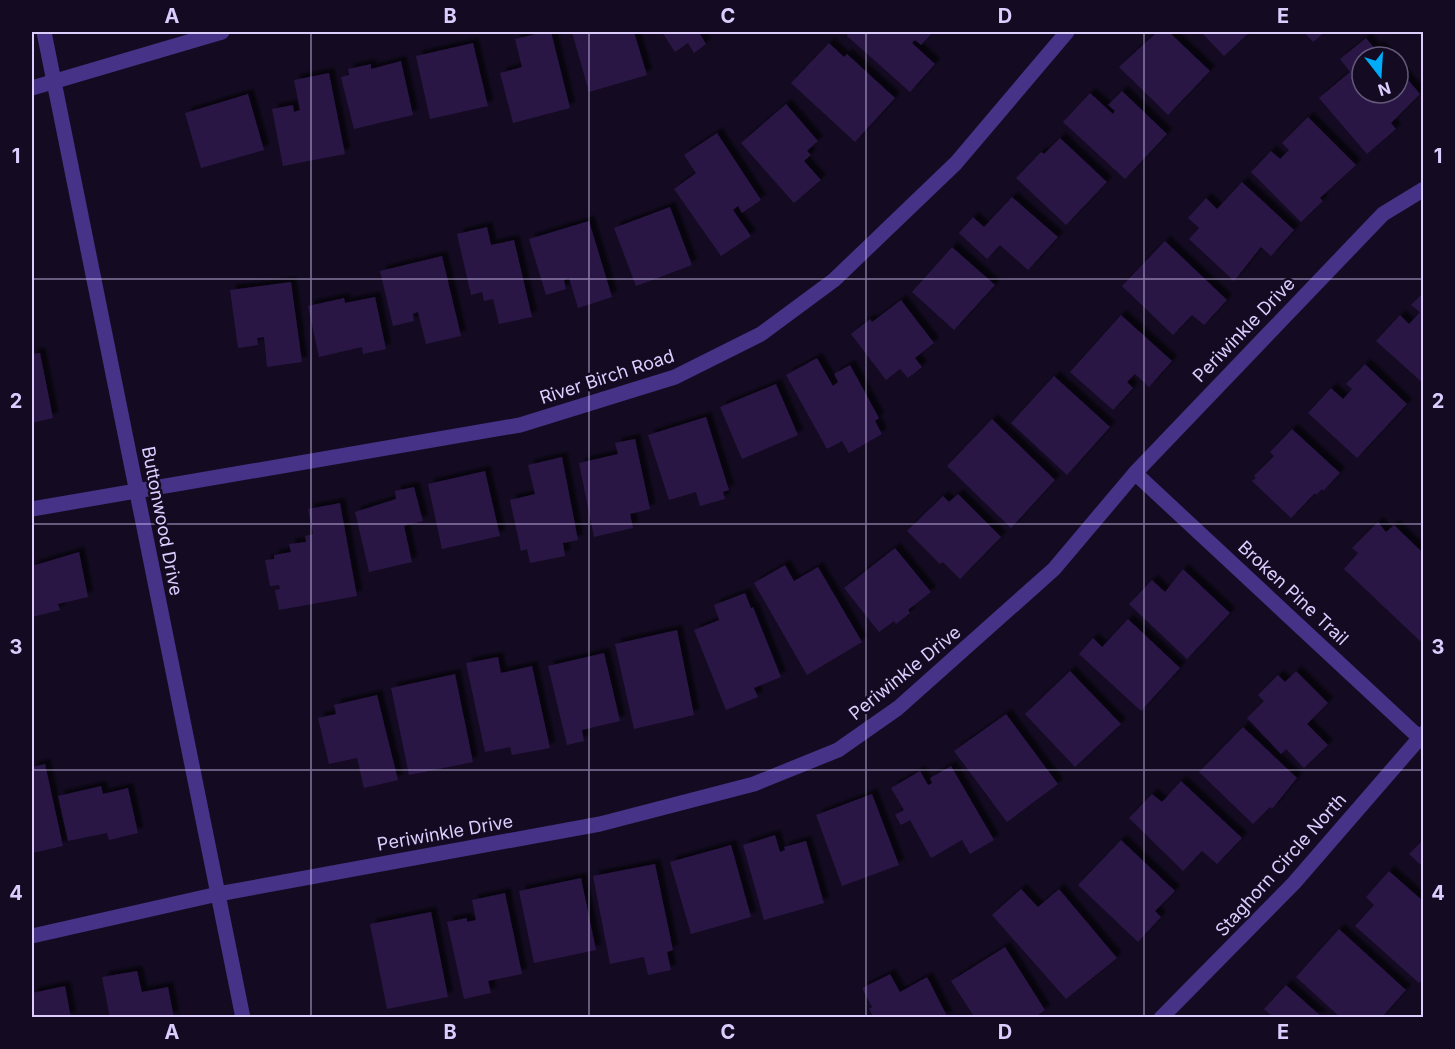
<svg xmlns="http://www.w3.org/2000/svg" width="1455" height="1049" font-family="Inter,sans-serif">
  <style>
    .building { fill: #291545; filter: url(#shadow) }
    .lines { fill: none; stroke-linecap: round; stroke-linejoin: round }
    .minor { stroke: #463286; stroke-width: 15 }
    .grid { fill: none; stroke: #ddcdff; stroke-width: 1.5; stroke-opacity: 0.55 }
    .labels { text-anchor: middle; stroke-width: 5; stroke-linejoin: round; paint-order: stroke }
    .street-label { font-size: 18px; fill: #ddcdff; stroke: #140b22 }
    .neatline { fill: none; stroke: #ddcdff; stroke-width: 2 }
    .grid-label { font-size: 20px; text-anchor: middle; font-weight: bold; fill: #ddcdff }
  </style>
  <defs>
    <filter id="shadow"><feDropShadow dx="5.5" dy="-5.5" stdDeviation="1.5" flood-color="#0009"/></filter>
  </defs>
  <rect width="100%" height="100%" fill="#140b22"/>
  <path class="building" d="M544 32H551L570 108 513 123 500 73 522 67 515 39Z
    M572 32H634L647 75 589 92Z
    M662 32H704L700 34 706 44 694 53 688 43 675 52Z
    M848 32H933L921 45 915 40 912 43 935 64 910 92 847 36Z
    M1157 32H1169L1210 71 1168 115 1119 67Z
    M1201 32H1250L1224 56Z
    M1304 32H1325L1313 42Z
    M1366 38 1375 49 1379 46 1389 57H1362V93H1398V68L1420 94 1391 123 1396 129 1367 154 1319 98 1350 72 1340 59Z
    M473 43 488 106 430 119 416 56Z
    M829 43 844 57 847 54 895 98 855 142 791 83Z
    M401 61 413 115 354 129 341 77 349 75 348 69 371 64V69Z
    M329 73 345 154 283 166 272 109 293 105 294 112 300 110 294 80Z
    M1122 91 1167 134 1125 179 1063 122 1090 93 1113 114 1115 111 1108 105Z
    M248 94 264 150 201 168 185 113Z
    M786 104 818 141 807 151 811 155 804 161 821 180 794 203 741 143Z
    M1308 117 1356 165 1320 198 1323 201 1301 222 1251 172 1271 151 1280 159 1289 150 1282 143Z
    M717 133 761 200 742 213 738 206 733 210 751 236 721 256 674 189 696 173 684 155Z
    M1060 138 1107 182 1066 225 1016 178 1041 152 1044 154Z
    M1242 182 1294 230 1271 256 1261 247 1234 281 1189 239 1199 228 1188 218 1206 198 1217 209Z
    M1012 197 1058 237 1028 270 1000 245 987 259 959 233 973 217 984 227Z
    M670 207 692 265 636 286 614 228Z
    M589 221 612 297 578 308 569 278 564 280 566 289 546 295 529 239Z
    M487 227 491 245 514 240 532 317 499 324 493 299 484 301 482 292 471 295 457 234Z
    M1165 241 1227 300 1204 325 1192 315 1173 335 1122 286Z
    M952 247 995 285 954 330 912 292Z
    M442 256 461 336 426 344 418 312 413 314 414 321 393 326 380 271Z
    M291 282 302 362 267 367 264 337 257 338 258 345 238 348 230 290Z
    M1424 292V384L1376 341 1400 315 1409 324 1420 312 1411 305Z
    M375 297 386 349 363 354 362 347 319 357 308 306 344 298 345 303Z
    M901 300 934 343 915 358 922 367 908 378 900 369 886 380 851 334 870 319 872 322Z
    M1121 315 1172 361 1149 387 1135 374 1127 382 1133 388 1113 410 1070 372Z
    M40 353 53 418 32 423V354Z
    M817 358 833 386 838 382 834 374 850 365 879 418 875 421 882 434 849 453 842 441 827 449 786 375Z
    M1365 364 1407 404 1357 458 1308 413 1331 388 1343 399 1352 389 1346 384Z
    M1054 376 1110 427 1067 475 1011 423Z
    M776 384 798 435 742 459 720 407Z
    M706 417 729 490 723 492 725 499 700 506 696 492 669 500 648 435Z
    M992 419 1055 480 1011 528 947 466Z
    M1292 429 1340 473 1323 491 1322 489 1316 495 1315 493 1291 518 1252 481 1256 478 1254 476 1274 456 1270 452Z
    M635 439 650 509 630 514 633 528 594 537 579 463 618 454 615 443Z
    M562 457 578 540 563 543 565 556 530 563 527 549 521 551 510 500 535 494 528 465Z
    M485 471 500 536 442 549 428 484Z
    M414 487 423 521 404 526 412 562 369 572 355 512 396 499 395 491Z
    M958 494 1001 537 960 579 943 562 940 564 907 531 943 496 949 502Z
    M340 503 357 596 279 610 275 590 280 589 279 585 270 586 265 560 274 559V555L291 552 289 544 306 542 305 536 313 534 308 509Z
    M1378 522 1386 532 1394 525 1424 554V637L1420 641 1344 569 1358 553 1352 548Z
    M895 548 931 592 908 610 910 613 896 624 894 621 879 632 844 588Z
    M79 552 88 597 58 604 60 610 32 617V566Z
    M785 565 794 581 818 567 862 642 807 675 754 583Z
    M1183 569 1230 613 1187 659 1129 604 1152 580 1165 592Z
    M745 593 751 608 753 607 781 677 754 688 758 697 726 710 694 630 719 620 714 605Z
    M1128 619 1180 668 1141 711 1079 654 1093 638 1102 647Z
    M677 630 694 715 634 729 615 644Z
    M604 653 620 721 582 730 584 741 567 745 548 666Z
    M498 657 501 673 532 666 550 748 512 755 510 747 485 752 466 663Z
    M1070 671 1121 724 1075 767 1025 714Z
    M1296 671 1328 703 1307 724 1328 745 1304 768 1286 749 1281 754 1247 718 1264 701 1258 695 1278 675 1285 682Z
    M455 674 473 762 409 775 391 688Z
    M377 695 398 780 364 788 357 758 329 764 318 718 336 714 334 705Z
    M1006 714 1058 784 1007 822 954 751Z
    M1243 727 1297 778 1272 809 1270 807 1253 824 1199 772Z
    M45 764 63 846 32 853V767Z
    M951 766 994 840 970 854 962 840 931 858 910 820 901 825 895 815 904 810 891 788 920 771 928 785 932 783 930 778Z
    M1181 781 1242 838 1217 864 1202 851 1183 871 1129 818 1152 794 1162 802Z
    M101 786 103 794 128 788 138 833 109 840 107 833 68 841 58 796Z
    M872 794 899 865 842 886 816 815Z
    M775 835 780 852 785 850 784 847 806 841 824 903 764 920 743 845Z
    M1424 839V868L1409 854Z
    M1121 840 1175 891 1155 911 1161 917 1138 942 1078 885Z
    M731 845 751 917 691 934 670 862Z
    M655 864 673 950 667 952 671 970 648 975 644 957 610 964 593 876Z
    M1389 871 1424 902V979L1419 983 1355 926 1374 905 1366 897Z
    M581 878 596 950 534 963 519 891Z
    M1021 889 1038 907 1059 889 1117 958 1066 999 992 915Z
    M505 893 522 974 488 981 491 993 464 999 447 922 467 918V922L476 920 472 900Z
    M431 912 448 997 387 1009 370 924Z
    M1339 929 1406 990 1381 1018H1341L1296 977Z
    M1005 947 1045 1010 1034 1018H975L951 981Z
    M137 971 142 992 168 987 174 1018H110L102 977Z
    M890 974 900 992 927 977 948 1018H874L869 1009 872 1007 862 988Z
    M1286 985 1323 1018H1274L1264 1009Z
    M65 986 71 1018H32V993Z"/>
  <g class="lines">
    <path class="minor" d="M44 32 243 1018
      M32 88 222 32
      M1135 473 1424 742
      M32 509 520 425 675 377 761 334 834 280 956 163 1067 32
      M32 936 218 894 600 824 754 784 838 750 898 708 1054 569 1135 473 1383 214 1424 189
      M1161 1018 1294 883 1424 733"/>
  </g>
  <path class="grid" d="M311 32V1018M589 32V1018M866 32V1018M1144 32V1018M32 279H1424M32 524H1424M32 770H1424"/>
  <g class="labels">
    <g class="street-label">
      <text transform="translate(1244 330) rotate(-46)" y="6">Periwinkle Drive</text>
      <text transform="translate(607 377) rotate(-18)" y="6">River Birch Road</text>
      <text transform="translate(162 521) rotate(79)" y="6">Buttonwood Drive</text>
      <text transform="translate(1293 593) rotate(43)" y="6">Broken Pine Trail</text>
      <text transform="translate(905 673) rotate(-39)" y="6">Periwinkle Drive</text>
      <text transform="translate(445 833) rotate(-10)" y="6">Periwinkle Drive</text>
      <text transform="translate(1281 865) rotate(-48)" y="6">Staghorn Circle North</text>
    </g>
  </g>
  <rect width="1455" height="1049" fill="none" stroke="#140b22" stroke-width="66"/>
  <g transform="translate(1380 75) rotate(163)"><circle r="28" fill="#140b22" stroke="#64597a" stroke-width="1.5"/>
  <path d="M0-4.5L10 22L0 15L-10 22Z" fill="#00abf8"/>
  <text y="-9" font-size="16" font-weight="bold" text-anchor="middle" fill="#ddcdff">N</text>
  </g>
  <rect x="33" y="33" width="1389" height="983" class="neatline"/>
  <g class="grid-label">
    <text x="172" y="23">A</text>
    <text x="450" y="23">B</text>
    <text x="728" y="23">C</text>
    <text x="1005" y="23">D</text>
    <text x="1283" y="23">E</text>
    <text x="16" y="163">1</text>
    <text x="1438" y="163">1</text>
    <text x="16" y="408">2</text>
    <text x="1438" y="408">2</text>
    <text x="16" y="654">3</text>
    <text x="1438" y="654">3</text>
    <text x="16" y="900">4</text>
    <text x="1438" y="900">4</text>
    <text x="172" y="1039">A</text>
    <text x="450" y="1039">B</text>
    <text x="728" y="1039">C</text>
    <text x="1005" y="1039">D</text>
    <text x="1283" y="1039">E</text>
  </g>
</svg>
